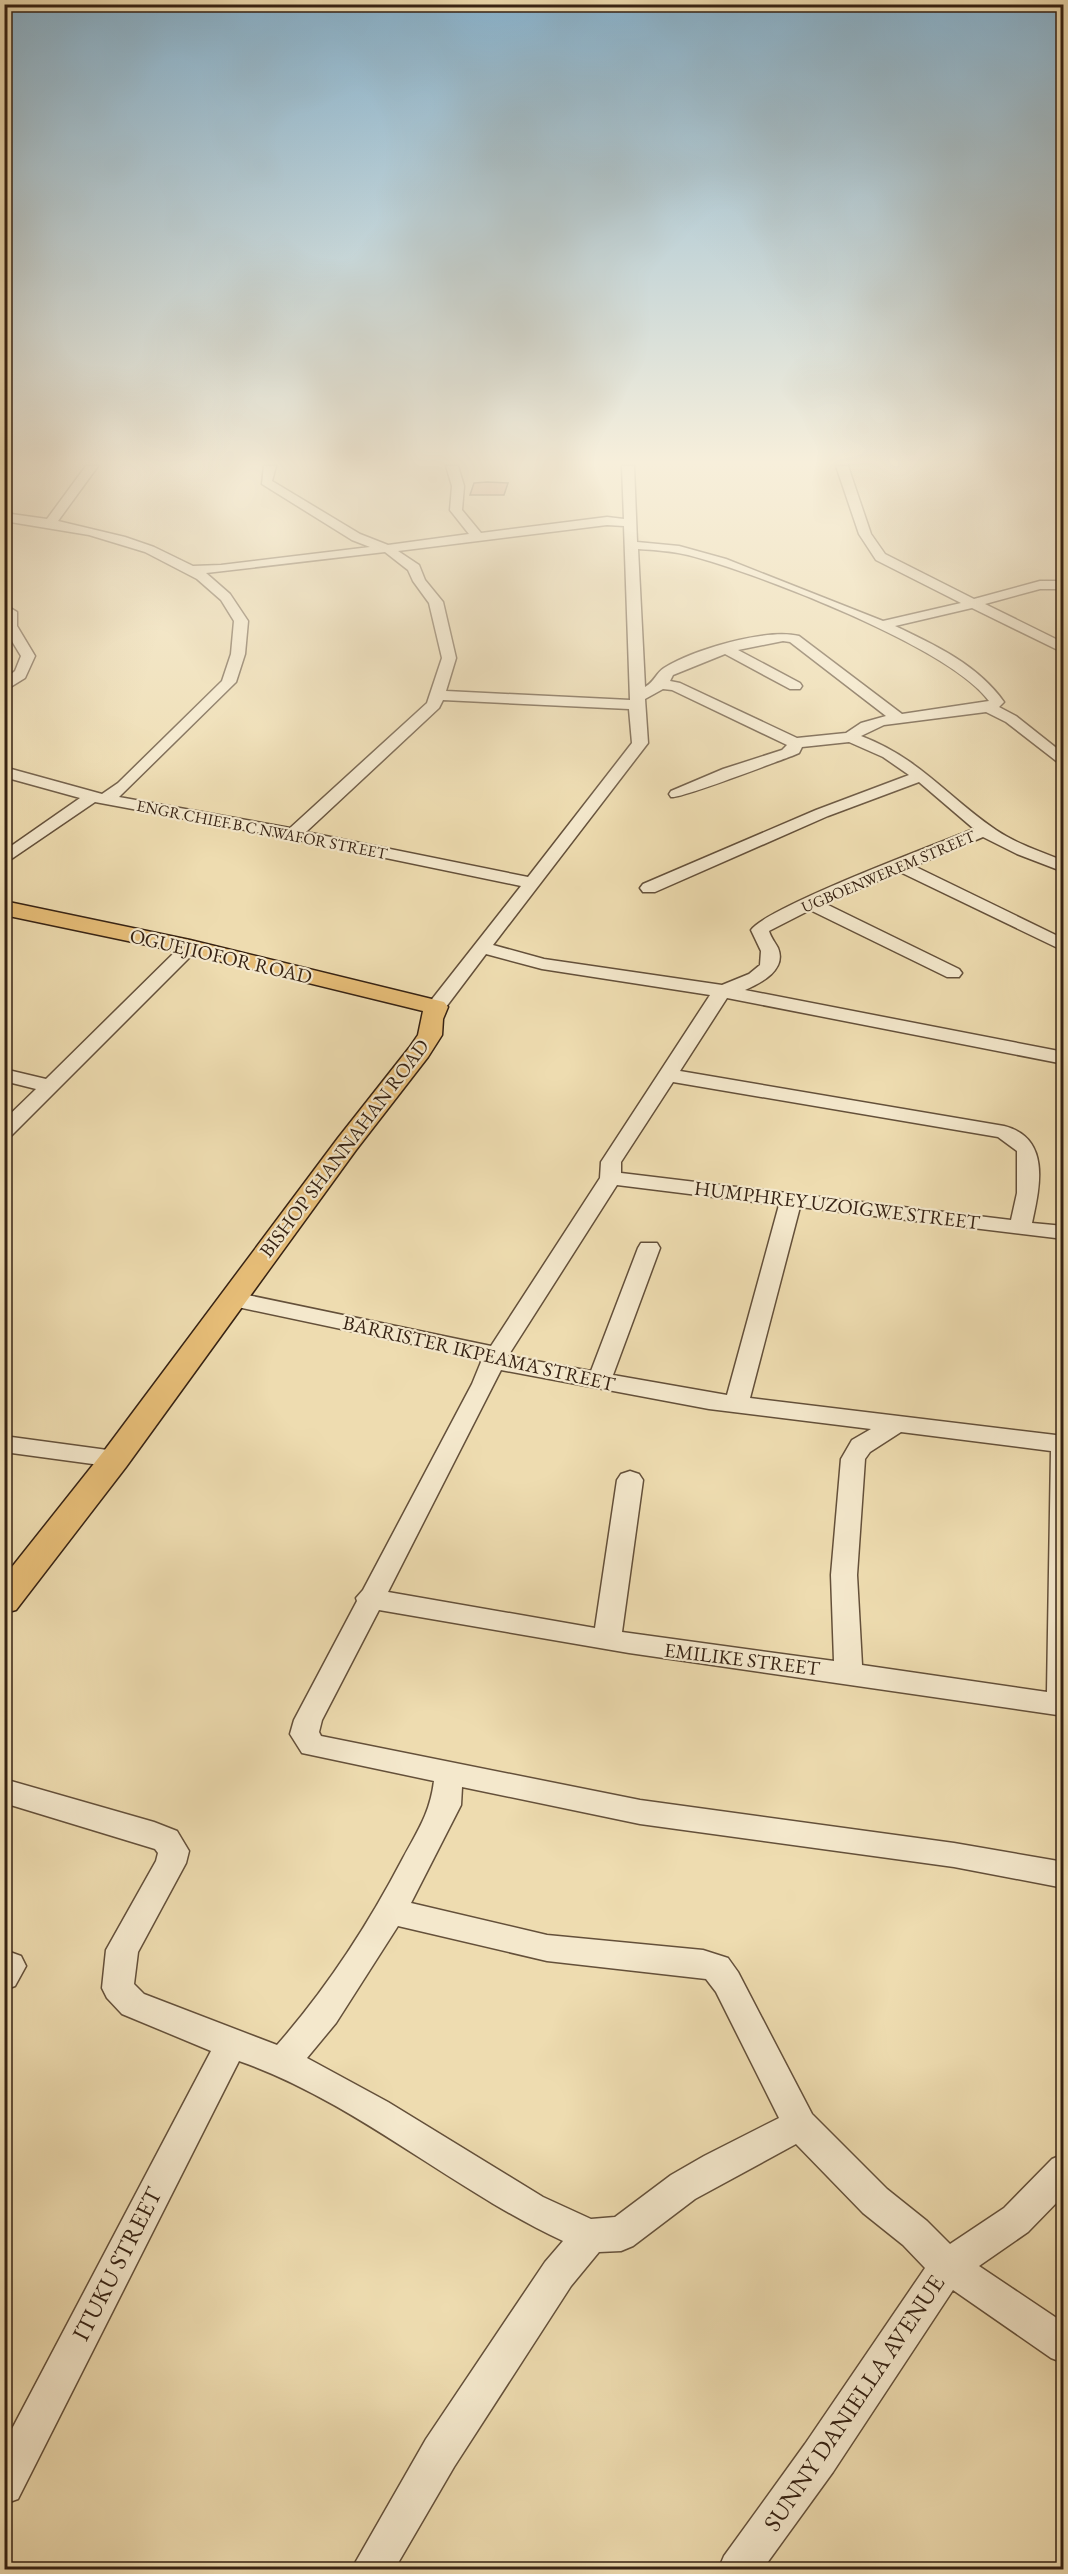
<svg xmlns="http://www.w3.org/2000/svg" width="1068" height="2574" font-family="'EB Garamond',serif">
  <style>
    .building { fill: #d7977b; stroke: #362213; stroke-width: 1.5 }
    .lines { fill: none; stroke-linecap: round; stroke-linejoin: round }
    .minor-casing { stroke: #64503a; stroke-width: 3 }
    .major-casing { stroke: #362213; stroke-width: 3 }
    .minor { fill: #f4e8cc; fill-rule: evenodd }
    .major { fill: #e7be78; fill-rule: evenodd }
    .labels { text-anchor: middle; stroke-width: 4.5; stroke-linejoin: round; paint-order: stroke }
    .far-street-label { font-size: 16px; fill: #362213; stroke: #f4e8cc }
    .street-label { font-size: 20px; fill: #362213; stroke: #f4e8cc }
    .near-street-label { font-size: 24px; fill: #362213; stroke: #f4e8cc }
  </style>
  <rect width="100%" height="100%" fill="#eedcb0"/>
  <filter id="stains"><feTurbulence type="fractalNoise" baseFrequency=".00333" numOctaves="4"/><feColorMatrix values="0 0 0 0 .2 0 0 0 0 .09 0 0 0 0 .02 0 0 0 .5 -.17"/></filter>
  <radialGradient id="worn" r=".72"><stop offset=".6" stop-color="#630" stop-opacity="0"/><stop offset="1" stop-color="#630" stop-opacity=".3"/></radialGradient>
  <path class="building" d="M474 483 487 482 508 483 504 495H470Z"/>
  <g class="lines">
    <defs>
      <path id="minor" d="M86 466H98L58 521 125 537 154 547 193 566 221 565 370 547 352 540 262 484 264 466H276L272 481 360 534 388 545 469 534 450 510 452 486 446 466H458L464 486 462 510 481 533 607 517 624 519 622 466H634L637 542 679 546 726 559 883 621 961 603 876 560 859 534 836 466H848L871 534 885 554 974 599 1040 581H1064V589H1040L985 604 1064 643V653L972 608 895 626C935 645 978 665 1004 702L999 707 1016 716 1064 754V767L1006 722 986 712 884 725 861 736C921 759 947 797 996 830 1017 844 1041 852 1064 861V872L1017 854 983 837 914 866 1064 939V951L900 872 824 903 959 969 962 973 959 977H947L810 910 769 931C771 938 775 942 778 948 787 970 761 983 745 990L1064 1052V1064L727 998 680 1071 1004 1126C1051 1138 1040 1186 1032 1223L1064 1226V1239L800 1207 750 1398 1064 1436V1716L629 1653 379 1610 322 1720 319 1732 321 1736 640 1800 954 1843 1064 1862V1888L954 1867 640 1824 462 1787 461 1805 411 1903 547 1935 703 1950 728 1958 738 1972 812 2114 887 2189 927 2221 950 2244 1004 2208 1052 2159 1064 2154V2195L1028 2232 979 2266 1064 2323V2363L1051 2358 953 2290 833 2472 762 2570H718L724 2556 805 2444 925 2268 903 2245 863 2213 796 2144 695 2199 633 2246 621 2251 599 2252 571 2286 454 2467 394 2570H351L426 2439 545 2262 563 2241C451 2189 356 2102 239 2061L18 2499 4 2504V2444L211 2051 122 2014 107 1998 102 1988 106 1950 156 1861 158 1853 155 1849 4 1803V1779L154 1822 177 1831 189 1851 186 1863 138 1952 134 1984 144 1994 277 2045C327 1988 368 1925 403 1858 418 1830 430 1813 434 1781L302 1753 290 1734 294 1720 357 1601 356 1598 363 1590 472 1384 481 1362 478 1358 233 1306 225 1304 222 1299 225 1294 233 1292 491 1346 600 1178 601 1162 710 995 542 969 486 954 443 1011H429L427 1007 429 1003 521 886 294 839 95 802 4 864V851L80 798 4 777V767L102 794 118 783 222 681 231 654 234 621 221 600 197 579 145 552 89 535 4 521V513L47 519ZM607 525 624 526 630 700 446 691 456 658 443 602 425 580 419 565 398 551ZM638 549C655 550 671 551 688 555 755 572 950 647 989 701L902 714 799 636C766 628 693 650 664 668 656 673 655 681 645 687ZM385 552 408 570 413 581 429 603 442 658 427 703 290 828 119 797 236 682 245 654 248 621 230 594 206 573ZM783 641 790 642 886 716 861 723 846 733 797 738 680 683 670 681 673 675 725 654 790 689H800L802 686 800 683 738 650ZM663 689 672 690 787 745 782 750 723 769 671 791 669 794 671 797C680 799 775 762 792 756L799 753 802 747 849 742 883 757 909 775 816 810 643 884 640 888 643 892H655L828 816 919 782 974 829C937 844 767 907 751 930L761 951 760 965 749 974 722 985 544 959 493 945 648 743 645 699ZM443 700 629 709 632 743 528 877 306 832 439 708ZM673 1082 998 1137 1017 1151V1193L1011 1220 621 1173V1162ZM617 1185 779 1205 727 1395 613 1375 660 1248 657 1243H641L638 1248 591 1371 508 1356ZM501 1370 709 1409 871 1429 852 1440 841 1459 831 1575 834 1661 622 1632 643 1480 639 1474 630 1471 621 1474 617 1480 595 1628 388 1592ZM901 1432 1051 1451 1047 1692 862 1665 857 1575 865 1459 870 1452ZM398 1926 547 1961 706 1979 716 1992 779 2118 704 2156 671 2175 615 2217 591 2219 543 2197 388 2102 307 2058 336 2023Z
        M4 604 17 612V626L35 656 25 678 4 691V680L15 671 21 656 4 628Z
        M190 942 199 947 196 951 11 1136 4 1138V1120L36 1089 4 1081V1069L46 1079 184 943Z
        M4 1436 115 1451 124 1453 127 1459 124 1465 115 1467 4 1452Z
        M10 1952 21 1956 26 1966 15 1986 4 1990V1954Z"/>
      <path id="major" d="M4 901 190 940 444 1002 448 1007 443 1019 442 1035 428 1057 356 1150 126 1467 16 1610 4 1613V1577L104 1451 338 1138 409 1048 418 1035 423 1011 190 954 4 915Z"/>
    </defs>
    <use href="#minor" class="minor-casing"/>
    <use href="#major" class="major-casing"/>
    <use href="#minor" class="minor"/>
    <use href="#major" class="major"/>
  </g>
  <linearGradient id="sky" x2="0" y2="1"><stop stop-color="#89b6d3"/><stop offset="0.56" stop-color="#f7efdb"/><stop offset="1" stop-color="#f7efdb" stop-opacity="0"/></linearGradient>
  <rect width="1068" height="826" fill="url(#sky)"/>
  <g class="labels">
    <g class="far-street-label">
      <text transform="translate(262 829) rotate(11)" y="6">ENGR CHIEF B C NWAFOR STREET</text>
      <text transform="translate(888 871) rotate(-23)" y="6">UGBOENWEREM STREET</text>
    </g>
    <g class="street-label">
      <text transform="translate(221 956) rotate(13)" y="7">OGUEJIOFOR ROAD</text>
      <text transform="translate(344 1148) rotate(-53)" y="7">BISHOP SHANNAHAN ROAD</text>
      <text transform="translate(837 1205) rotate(7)" y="7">HUMPHREY UZOIGWE STREET</text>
      <text transform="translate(479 1353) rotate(13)" y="7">BARRISTER IKPEAMA STREET</text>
      <text transform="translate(742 1659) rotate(7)" y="7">EMILIKE STREET</text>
    </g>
    <g class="near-street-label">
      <text transform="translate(117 2264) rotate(-63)" y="8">ITUKU STREET</text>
      <text transform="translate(854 2403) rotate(-56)" y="8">SUNNY DANIELLA AVENUE</text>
    </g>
  </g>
  <rect width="1068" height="2574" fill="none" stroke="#eedcb0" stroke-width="24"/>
  <rect x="6" y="6" width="1056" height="2562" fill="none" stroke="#362213" stroke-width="3"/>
  <rect x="12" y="12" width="1044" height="2550" fill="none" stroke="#362213" stroke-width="1.5"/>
  <rect width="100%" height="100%" filter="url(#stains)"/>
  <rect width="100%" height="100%" fill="url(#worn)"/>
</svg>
